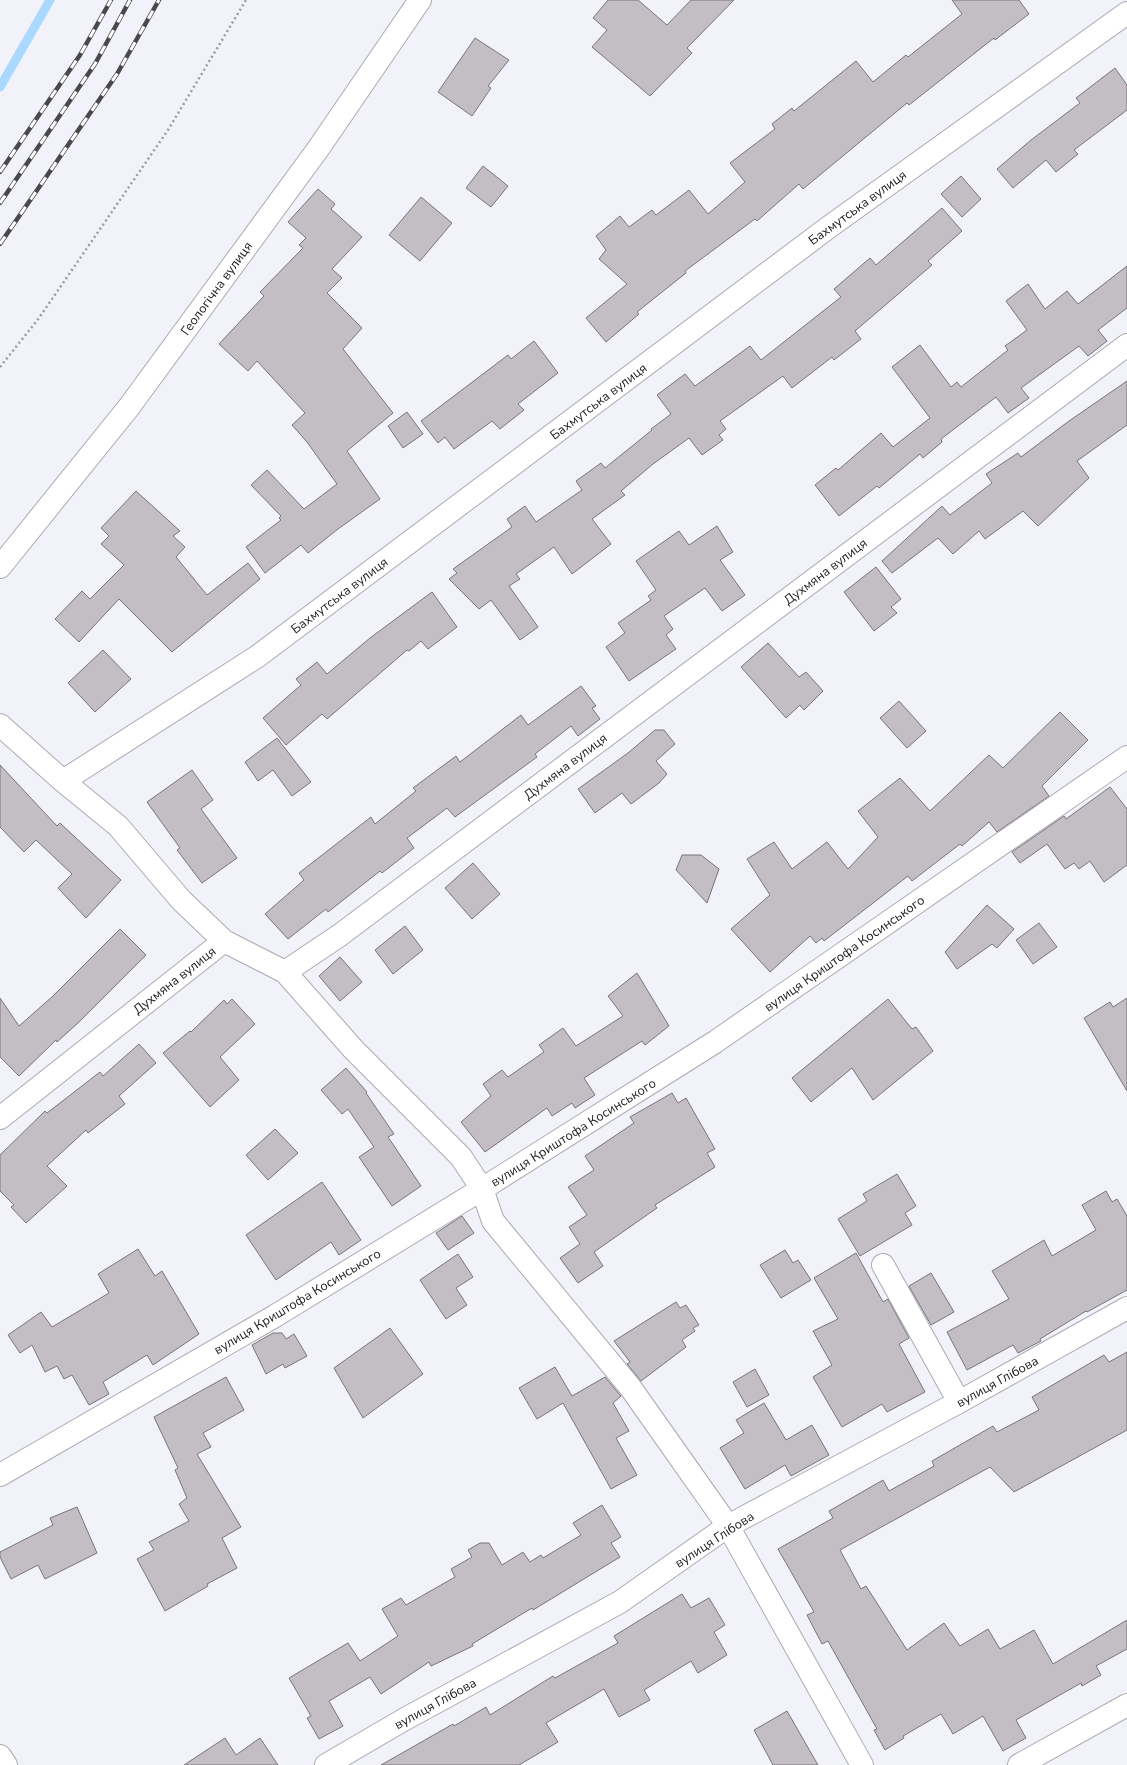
<svg xmlns="http://www.w3.org/2000/svg" width="1127" height="1765" font-family="'Nunito Sans',sans-serif">
  <style>
    .lines { fill: none; stroke-linecap: round; stroke-linejoin: round }
    .stream { stroke: #abd8ff; stroke-width: 9 }
    .building { fill: #c3bdc4; stroke: #7a757c }
    .minor-casing { stroke: #abaab2; stroke-width: 24 }
    .path { stroke: #9c9ca2; stroke-width: 2.5; stroke-dasharray: 2 3; stroke-linecap: butt }
    .minor { stroke: #fff; stroke-width: 22 }
    .rail-casing { stroke: #49494d; stroke-width: 4.5 }
    .rail { stroke: #fff; stroke-width: 3; stroke-dasharray: 9; stroke-linecap: butt }
    .labels { text-anchor: middle; stroke-width: 3.5; stroke-linejoin: round; paint-order: stroke }
    .street-label { font-size: 13px; fill: #222225; stroke: #fff }
  </style>
  <rect width="100%" height="100%" fill="#f2f2fa"/>
  <g class="lines">
    <path class="stream" d="M0 87 50 0"/>
  </g>
  <path class="building" d="M608 0H638L667 25 691 0H734L687 48 692 53 650 96 592 47 607 30 593 18Z
    M952 0H1019L1029 14 995 40 994 38 909 105 907 103 803 189 799 184 757 221 755 219 685 271 686 273 637 312 639 314 606 342 586 318 627 284 599 259 606 250 596 236 620 216 629 227 652 210 656 215 689 190 708 214 745 182 730 163 775 129 772 124 792 108 794 111 856 61 873 82 906 55 908 57 962 14Z
    M475 38 509 60 488 86 491 88 472 116 438 92Z
    M1115 68 1127 85V110L1074 150 1078 154 1056 172 1046 160 1013 188 997 169 1031 140 1080 103 1076 98Z
    M483 166 508 186 491 207 466 188Z
    M961 176 981 199 962 217 941 194Z
    M318 189 335 204 331 209 362 237 332 269 342 278 327 293 362 328 343 349 393 413 347 451 380 499 338 529 308 553 301 545 265 573 246 547 281 520 279 518 281 516 251 485 267 470 304 509 337 484 307 442 292 425 305 413 257 361 248 371 219 344 264 296 260 292 303 248 299 245 306 238 288 222Z
    M421 197 452 223 420 261 389 235Z
    M942 208 962 231 928 261 932 265 855 331 861 339 834 360 832 357 792 388 783 376 720 421 726 429 719 435 723 440 702 455 689 438 653 464 621 491 625 495 592 519 611 544 572 574 554 547 516 574 520 579 509 586 538 627 520 640 491 600 479 609 449 579 457 573 453 569 512 527 507 519 525 506 536 522 582 490 576 481 601 463 605 468 652 430 651 429 671 414 657 395 685 374 695 386 750 346 761 360 841 297 834 289 870 258 876 265Z
    M1127 266V308L1098 330 1107 341 1088 356 1079 346 1021 388 1029 398 1008 413 996 397 941 439 942 442 923 458 920 454 879 488 877 486 839 516 815 485 836 468 838 470 881 433 893 447 930 418 892 367 920 345 951 387 957 382 961 387 1008 350 1005 346 1027 330 1006 301 1028 284 1045 309 1067 291 1078 304Z
    M534 341 558 373 518 404 524 410 500 429 492 421 454 449 445 437 438 443 421 421 508 355 511 359Z
    M1127 381V425L1077 461 1089 478 1038 526 1023 511 985 539 979 531 953 554 938 538 892 573 882 561 942 506 950 515 992 483 986 474 1018 453 1021 457 1069 421Z
    M407 412 423 434 403 448 388 426Z
    M136 491 180 531 173 536 185 547 176 557 207 595 248 563 260 579 172 652 119 599 79 642 55 619 82 591 90 599 124 565 101 544 109 536 101 528Z
    M717 526 733 552 720 560 745 595 722 611 705 588 664 616 673 629 666 635 676 649 629 681 606 647 625 633 618 623 651 600 648 596 656 590 636 561 679 531 689 545Z
    M876 567 901 599 891 607 897 613 874 631 844 592Z
    M432 592 457 627 428 649 421 641 409 651 407 650 327 719 322 714 286 745 263 718 301 685 296 679 317 662 327 674 370 638Z
    M768 643 799 677 806 672 823 691 804 710 800 705 786 718 741 667Z
    M103 650 131 679 95 712 68 683Z
    M581 686 596 706 592 708 600 719 578 736 571 726 535 754 537 757 455 817 447 808 407 838 414 848 382 873 380 871 328 912 326 909 288 939 265 914 304 880 299 873 371 817 375 824 416 791 413 788 456 756 460 762 521 715 528 725Z
    M899 701 926 731 907 748 880 718Z
    M1060 712 1088 740 1042 786 1049 796 997 832 989 822 962 846 960 844 912 881 908 876 824 941 822 938 816 943 810 936 770 972 731 929 770 895 747 859 774 842 792 869 827 842 848 869 878 837 858 811 900 778 930 811 989 755 1003 768Z
    M655 730H664L675 744 656 761 667 774 659 783 631 804 622 793 595 813 578 789 628 753Z
    M277 738 311 782 292 796 273 770 258 781 245 762Z
    M0 765 57 826 60 823 121 880 86 918 58 888 72 874 36 840 24 852 0 827Z
    M192 770 213 800 201 809 237 858 202 883 177 850 180 848 147 802Z
    M1110 787 1127 809V865L1104 882 1090 861 1079 869 1074 863 1065 869 1047 844 1020 863 1012 852 1064 816 1066 819Z
    M682 855H701L719 869 707 903 676 870Z
    M473 863 500 894 472 919 445 888Z
    M987 905 1014 929 997 948 992 944 957 969 945 952Z
    M1039 923 1057 947 1033 964 1016 940Z
    M405 926 423 950 393 974 375 950Z
    M120 929 146 955 79 1022 57 1042 56 1040 19 1076 0 1057V998L19 1026 53 996Z
    M340 957 362 982 340 1001 319 976Z
    M637 973 669 1026 645 1045 642 1041 584 1078 595 1095 575 1108 572 1103 552 1116 547 1108 485 1152 461 1122 491 1096 483 1084 502 1070 508 1077 544 1052 539 1045 563 1028 576 1046 623 1016 608 996Z
    M1127 998V1091L1084 1018 1110 1002 1113 1007Z
    M232 999 255 1024 220 1057 239 1080 210 1107 163 1053 190 1031 191 1032 224 1000 227 1004Z
    M888 999 912 1029 916 1027 933 1051 873 1100 852 1068 811 1102 792 1078Z
    M139 1044 156 1063 119 1096 125 1104 88 1133 86 1130 47 1166 67 1186 26 1223 11 1207 14 1205 0 1191V1155L45 1111 47 1113 100 1072 103 1076Z
    M346 1068 367 1092 366 1093 394 1134 388 1137 421 1186 392 1206 359 1157 374 1147 348 1109 342 1114 321 1090Z
    M672 1093 678 1103 686 1098 715 1149 707 1153 715 1167 655 1205 657 1208 594 1252 603 1266 578 1283 560 1258 580 1244 569 1227 587 1215 568 1187 594 1170 585 1156 634 1123 630 1117Z
    M275 1129 298 1153 268 1180 246 1155Z
    M897 1174 916 1206 905 1213 912 1225 860 1256 838 1219 867 1201 863 1194Z
    M322 1182 361 1240 339 1255 331 1242 276 1280 246 1235Z
    M1106 1191 1112 1202 1117 1199 1127 1216V1290L1087 1312 1086 1311 1040 1339 1041 1341 1018 1353 1013 1345 967 1370 947 1332 1009 1299 992 1271 1044 1240 1052 1256 1096 1230 1082 1205Z
    M462 1216 474 1233 448 1250 436 1233Z
    M138 1249 155 1276 162 1271 199 1334 153 1365 147 1355 103 1382 109 1394 89 1405 72 1375 64 1379 57 1366 45 1372 32 1345 20 1353 8 1335 41 1312 52 1327 109 1293 98 1274Z
    M785 1250 793 1263 798 1260 811 1280 781 1298 760 1265Z
    M856 1253 883 1302 888 1299 909 1338 899 1344 925 1392 887 1412 882 1404 842 1427 813 1377 832 1365 813 1331 838 1319 814 1278Z
    M458 1254 473 1277 456 1288 467 1305 446 1319 420 1280Z
    M931 1273 954 1312 931 1325 909 1286Z
    M676 1302 680 1308 686 1305 699 1325 693 1328 695 1331 682 1340 686 1347 641 1381 627 1364 630 1362 614 1341Z
    M390 1328 423 1374 363 1418 334 1368Z
    M273 1333H282L286 1339 294 1334 307 1356 285 1368 283 1364 266 1374 252 1345Z
    M1127 1352V1430L1014 1492 990 1467 840 1550 861 1589 866 1586 907 1650 944 1623 960 1646 988 1629 1000 1649 1034 1630 1053 1664 1127 1620V1649L1096 1666 1101 1675 1082 1686 1081 1683 1016 1720 1026 1738 1003 1751 983 1716 953 1734 941 1714 903 1736 904 1738 885 1750 874 1730 877 1729 828 1641 822 1644 807 1615 814 1612 778 1549 833 1518 829 1511 883 1480 889 1491 934 1466 932 1461 993 1426 997 1432 1039 1410 1032 1397 1104 1355 1109 1362Z
    M555 1367 572 1396 605 1377 620 1395 621 1396 613 1403 629 1431 616 1438 637 1475 611 1489 563 1403 537 1419 519 1388Z
    M755 1369 769 1395 747 1407 733 1382Z
    M226 1377 244 1410 203 1433 211 1447 197 1454 241 1527 222 1538 237 1568 207 1584 208 1586 165 1611 137 1559 154 1550 149 1542 189 1521 179 1504 187 1498 175 1470 178 1468 154 1417Z
    M764 1403 786 1440 812 1425 829 1455 791 1476 785 1465 745 1489 720 1448 744 1433 736 1420Z
    M602 1505 621 1537 611 1543 620 1557 533 1610 532 1608 472 1644 473 1646 431 1666 429 1662 381 1694 370 1677 329 1701 343 1726 319 1739 307 1718 311 1716 289 1678 348 1643 360 1661 398 1636 382 1609 401 1598 406 1605 455 1577 451 1569 472 1557 468 1550 480 1543H489L502 1565 523 1552 530 1562 541 1555 543 1558 581 1535 573 1523Z
    M77 1507 97 1553 45 1579 38 1565 11 1579 0 1557V1552L53 1525 50 1518Z
    M682 1594 691 1608 709 1598 725 1625 714 1632 727 1655 698 1673 691 1661 644 1690 650 1700 619 1717 604 1689 546 1723 558 1742 519 1765H381L453 1724 454 1726 486 1707 490 1715 553 1676 555 1678 618 1643 614 1636Z
    M787 1711 818 1765H773L754 1730Z
    M225 1738 236 1755 260 1738 278 1765H184Z"/>
  <g class="lines">
    <defs>
      <path id="minor" d="M0 567 129 407 318 149 420 0
        M0 725 63 781 118 826 181 900 224 941
        M63 781 258 656 829 227 1127 13
        M285 972 354 1050 461 1157 482 1189 493 1221 630 1387 728 1526 862 1765
        M0 1118 224 941 285 972 340 935 1127 345
        M883 1265 959 1402
        M0 1475 275 1316 482 1189 715 1042 1127 757
        M0 1756 6 1765
        M326 1765 405 1719 620 1602 728 1526 959 1402 1127 1308
        M1019 1765 1127 1705"/>
    </defs>
    <use href="#minor" class="minor-casing"/>
    <path class="path" d="M0 367 39 318 168 130 246 0"/>
    <use href="#minor" class="minor"/>
    <defs>
      <path id="rail" d="M0 172 80 55 111 0
        M0 203 95 64 130 0
        M0 244 117 74 159 0"/>
    </defs>
    <use href="#rail" class="rail-casing"/>
    <use href="#rail" class="rail"/>
  </g>
  <g class="labels">
    <g class="street-label">
      <text transform="translate(857 207) rotate(-36)" y="5">Бахмутська вулиця</text>
      <text transform="translate(216 288) rotate(-54)" y="5">Геологічна вулиця</text>
      <text transform="translate(598 401) rotate(-37)" y="5">Бахмутська вулиця</text>
      <text transform="translate(825 571) rotate(-37)" y="5">Духмяна вулиця</text>
      <text transform="translate(339 595) rotate(-37)" y="5">Бахмутська вулиця</text>
      <text transform="translate(565 766) rotate(-37)" y="5">Духмяна вулиця</text>
      <text transform="translate(844 953) rotate(-35)" y="5">вулиця Криштофа Косинського</text>
      <text transform="translate(174 980) rotate(-38)" y="5">Духмяна вулиця</text>
      <text transform="translate(573 1132) rotate(-32)" y="5">вулиця Криштофа Косинського</text>
      <text transform="translate(297 1301) rotate(-31)" y="5">вулиця Криштофа Косинського</text>
      <text transform="translate(997 1381) rotate(-29)" y="5">вулиця Глібова</text>
      <text transform="translate(714 1539) rotate(-33)" y="5">вулиця Глібова</text>
      <text transform="translate(435 1703) rotate(-29)" y="5">вулиця Глібова</text>
    </g>
  </g>
</svg>
